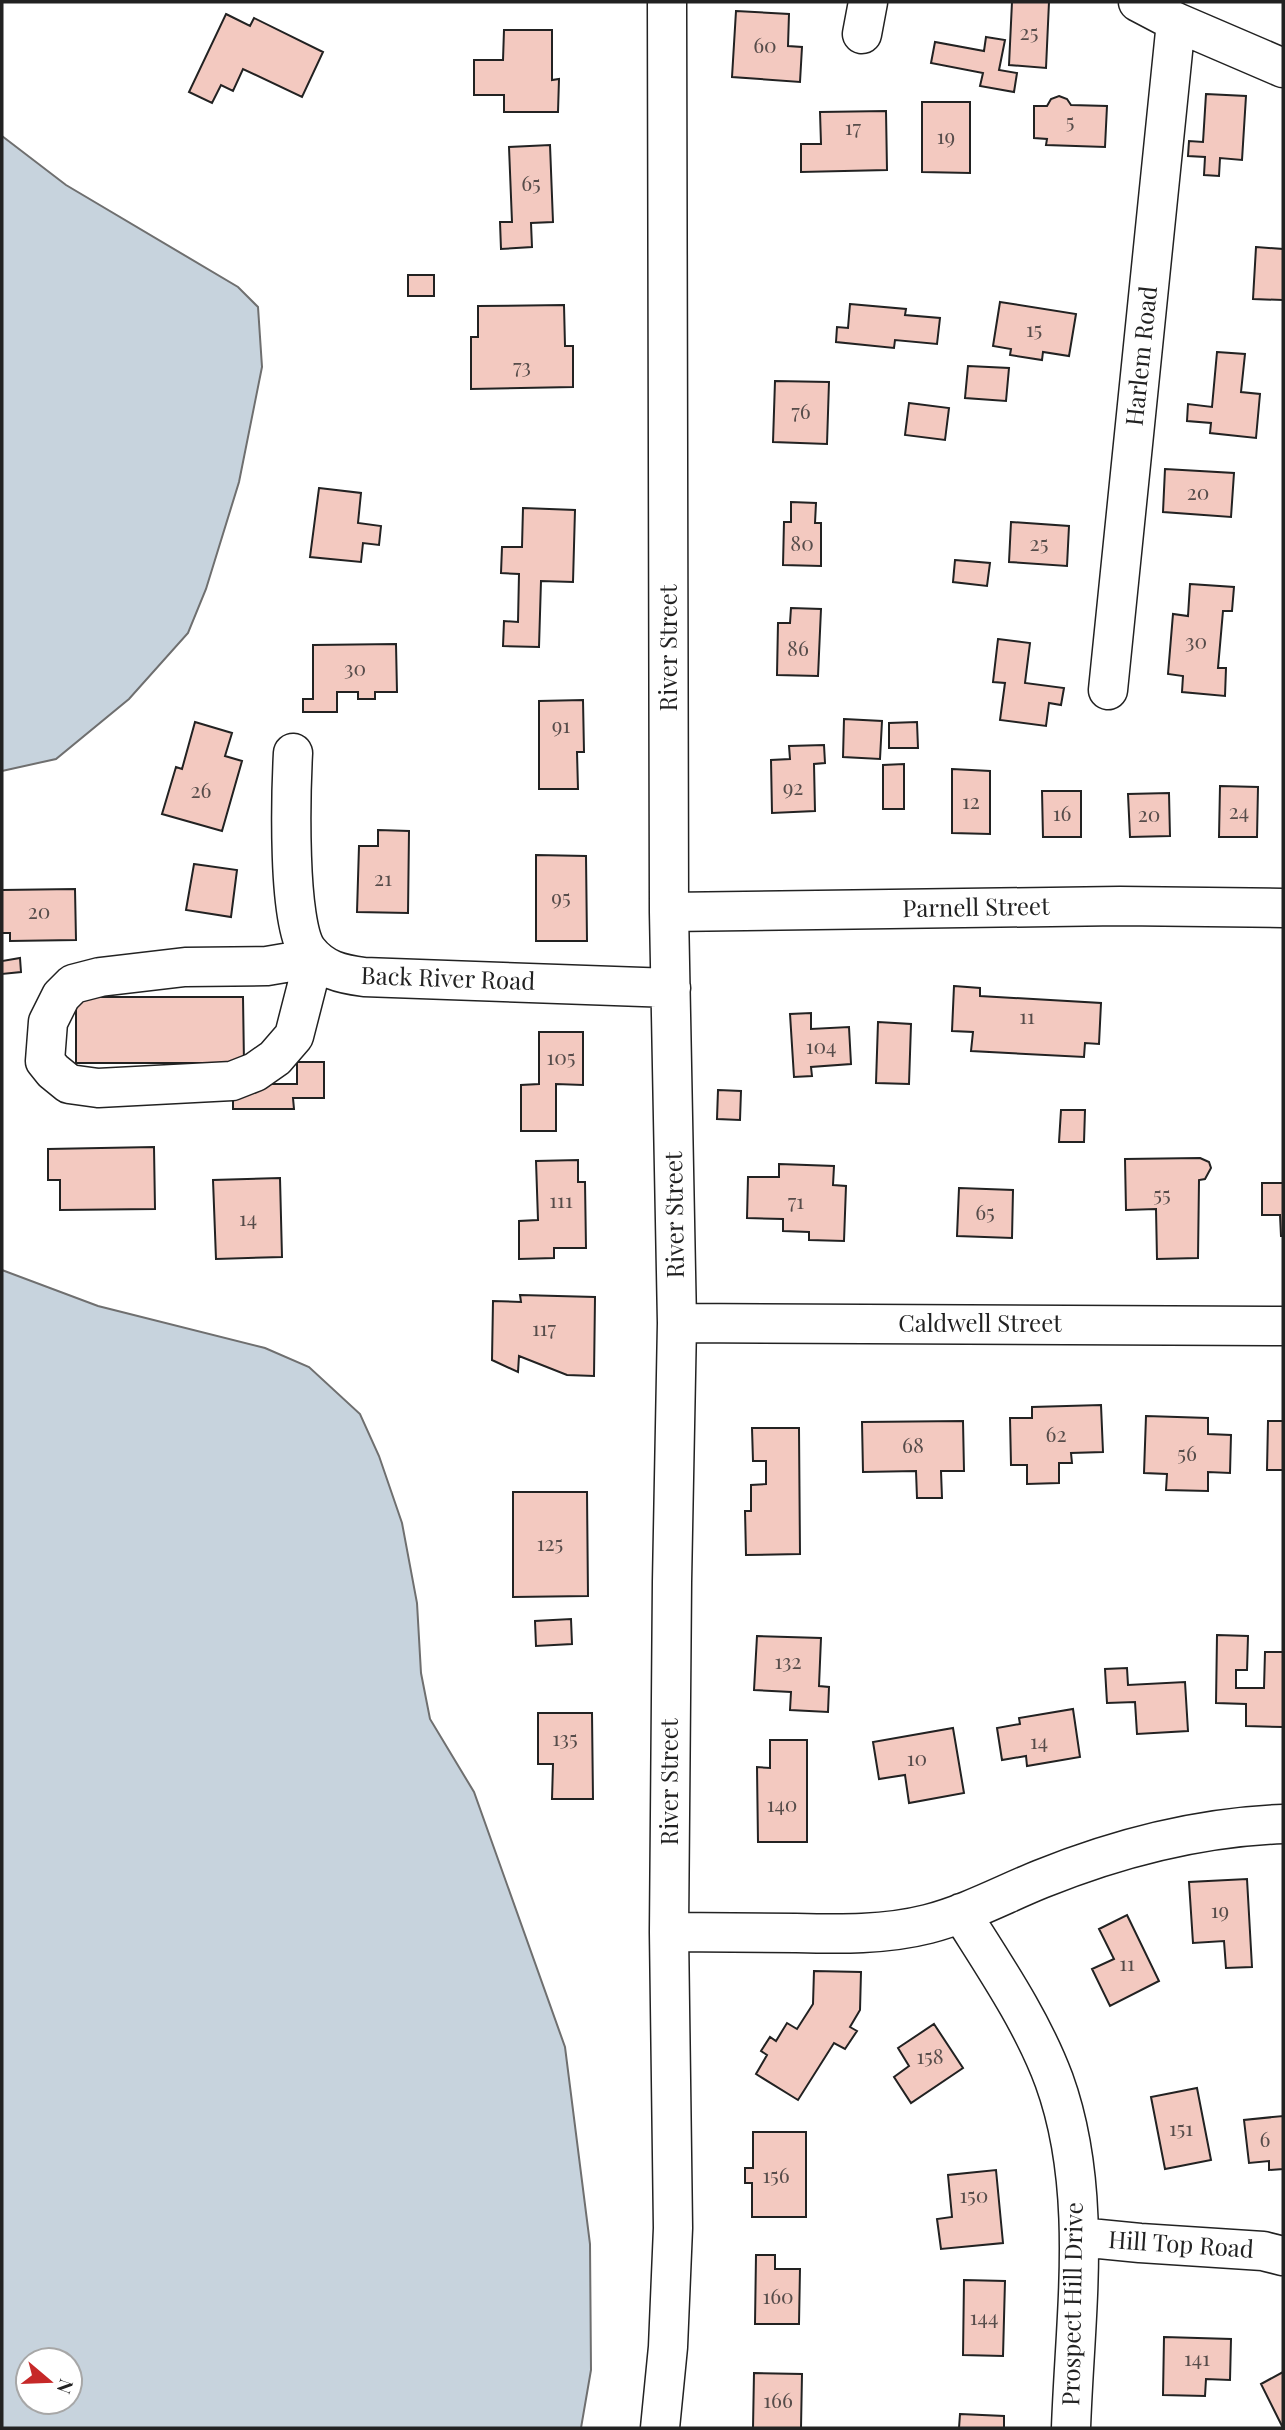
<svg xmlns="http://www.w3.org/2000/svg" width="1285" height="2430" font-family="'Playfair Display',serif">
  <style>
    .water { fill: #c7d3dd; stroke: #6f6f6f; stroke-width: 2; fill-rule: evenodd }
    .building { fill: #f3c9c0; stroke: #222; stroke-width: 2 }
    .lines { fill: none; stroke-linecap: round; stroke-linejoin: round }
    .minor-casing { stroke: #222; stroke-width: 41 }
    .minor { stroke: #fff; stroke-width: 38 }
    .labels { text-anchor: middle; stroke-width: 5; stroke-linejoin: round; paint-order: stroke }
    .number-label { font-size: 21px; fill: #564c4a }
    .street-label { font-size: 24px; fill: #222; stroke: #fff }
  </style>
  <rect width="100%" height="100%" fill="#fff"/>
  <path class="water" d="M2 136 66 185 238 287 258 307 262 367 239 482 206 589 188 633 129 699 56 759 2 771Z
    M2 1270 98 1306 265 1348 309 1367 360 1414 379 1456 402 1523 417 1603 421 1673 430 1719 474 1792 565 2047 590 2244 591 2370 581 2428H2ZM28 2360H70V2402H28Z"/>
  <path class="building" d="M1012 2H1049L1046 68 1009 65Z
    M736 11 789 14 788 46 802 47 800 82 732 77Z
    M226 14 250 26 254 18 323 52 302 97 243 69 233 91 221 85 212 103 189 92Z
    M504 30H552V80L559 79 558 112H504V95H474V60H503Z
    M986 37 1005 40 999 70 1017 73 1014 92 980 86 983 73 931 63 935 42 984 51Z
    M1206 94 1246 96 1242 160 1220 158 1219 176 1204 175 1205 157 1188 156 1189 141 1203 142Z
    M1059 96 1067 99 1071 105 1107 106 1105 147 1046 145 1047 139 1034 138V106H1047L1051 99Z
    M922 102H970V173L922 172Z
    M886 111 887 170 801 172V144H821L820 112Z
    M550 145 553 222 531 223 532 247 501 249 500 222H512L509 147Z
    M1256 247 1283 249V300L1253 299Z
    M408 275H434V296H408Z
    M1000 302 1076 314 1069 356 1043 352 1042 360 1010 355 1011 349 993 346Z
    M850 304 906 309 905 315 940 318 937 344 895 340 894 348 836 342 837 327 848 328Z
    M564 305 565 346H573V387L471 389V337H478V306Z
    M1217 352 1245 354 1241 392 1260 394 1256 438 1210 433 1211 423 1187 421 1188 404 1212 407Z
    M968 366 1009 368 1006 401 965 398Z
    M775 381 829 382 827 444 773 442Z
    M909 403 949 408 945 440 905 435Z
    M1165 469 1234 473 1231 517 1163 512Z
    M319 488 361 493 358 523 381 526 379 545 363 543 361 562 310 557Z
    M791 502 816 503 815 523H821V566L783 565 784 522H791Z
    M523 508 575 510 573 582 541 581 539 647 503 646 504 621 518 622 519 574 501 573 502 547H522Z
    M1011 522 1069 526 1067 566 1009 562Z
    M955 560 990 563 987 586 953 582Z
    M1190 584 1234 587 1232 611H1223L1218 668H1226L1225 696 1182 692 1183 676 1168 674 1173 614 1188 616Z
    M791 608 821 609 818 676 777 675 778 623H790Z
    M998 639 1030 643 1025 683 1064 688 1061 705 1049 703 1046 726 1000 720 1005 683 993 682Z
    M396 644 397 692H375V699H358V692H337V712H303V699H313V645Z
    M583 700 584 752H577L578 789H539V701Z
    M844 719 882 721 880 759 843 757Z
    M195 722 232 733 225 756 242 761 222 831 162 814 176 767 182 769Z
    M917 722 918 748H889V723Z
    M824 745 825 763 814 764 815 811 772 813 771 760 790 759 789 746Z
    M904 764V809H883V765Z
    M952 769 990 771V834L952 833Z
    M1220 786 1258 787 1257 837H1219Z
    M1042 791H1081V837H1043Z
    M1169 793 1170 836 1130 837 1128 794Z
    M378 830 409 831 408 913 357 912 359 846H378Z
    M536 855 586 856 587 941H536Z
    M194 864 237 870 231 917 186 910Z
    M75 889 76 940 10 941V933H2V890Z
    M20 958 21 972 2 974V961Z
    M954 986 980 988V996L1101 1003 1099 1044 1085 1043 1084 1057 971 1051 973 1032 952 1031Z
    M76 997H243L244 1063H76Z
    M811 1013V1029L849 1027 851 1064 811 1067 812 1076 794 1077 790 1014Z
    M878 1022 911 1024 909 1084 876 1083Z
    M539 1032H583V1085L556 1084V1131H521V1085L539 1084Z
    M297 1062H324V1098H293L294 1109H233V1092L246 1084H297Z
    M718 1090 741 1091 740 1120 717 1119Z
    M1061 1110H1085L1084 1142H1059Z
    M154 1147 155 1209 60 1210V1180H48V1149Z
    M1200 1158 1209 1162 1211 1168 1205 1179 1199 1180 1198 1258 1157 1259 1156 1209 1126 1210 1125 1159Z
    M578 1160V1182H585L586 1248H554V1258L519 1259V1221L538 1220 536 1161Z
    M779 1164 834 1166 833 1185 846 1186 844 1241 809 1240V1232L783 1231V1219L747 1218 748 1177H779Z
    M280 1178 282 1257 216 1259 213 1180Z
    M1262 1183H1283V1236H1281L1280 1215H1262Z
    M959 1188 1013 1190 1012 1238 957 1236Z
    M520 1295 595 1297 594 1376 567 1375 519 1356 518 1372 492 1360 493 1301 521 1302Z
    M1101 1405 1103 1452 1071 1453 1072 1463H1059V1483L1027 1484V1465H1011L1010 1418H1032V1407Z
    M1146 1416 1208 1418V1434L1231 1435 1230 1473 1208 1472V1491L1166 1490 1167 1474 1144 1473Z
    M963 1421 964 1471H941L942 1498H917L916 1471 863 1472 862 1422Z
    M1268 1421H1283V1470H1267Z
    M752 1428H799L800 1554 746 1555 745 1511H751V1485L766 1484V1461H753Z
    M513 1492H587L588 1596 513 1597Z
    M571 1619 572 1644 536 1646 535 1621Z
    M1217 1635 1248 1636 1247 1670H1236V1688H1264L1265 1652H1283V1727L1246 1726V1704L1216 1703Z
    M757 1636 821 1638 819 1686 829 1687 828 1712 790 1710 791 1692 754 1690Z
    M1127 1668 1128 1685 1185 1682 1188 1731 1137 1734 1135 1702 1107 1703 1105 1669Z
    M1073 1709 1080 1757 1027 1766 1026 1756 1002 1760 997 1728 1020 1724 1019 1718Z
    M538 1713H592L593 1799H552L553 1764H538Z
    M953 1728 964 1793 909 1803 905 1775 879 1779 873 1742Z
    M770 1740H807V1842H758L757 1767 770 1768Z
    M1247 1879 1252 1967 1226 1968 1224 1941 1193 1943 1189 1882Z
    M1127 1915 1159 1981 1110 2006 1092 1969 1114 1959 1099 1929Z
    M814 1971 861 1972 860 2010 850 2027 857 2031 845 2049 834 2043 798 2100 756 2074 767 2055 761 2051 770 2037 776 2041 787 2023 797 2029 813 2004Z
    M934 2024 963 2068 911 2103 894 2077 909 2066 898 2048Z
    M1197 2088 1211 2160 1165 2169 1151 2097Z
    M1283 2116V2169L1269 2170V2161L1249 2163 1244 2120Z
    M753 2132H806V2217H752V2183H745V2168H753Z
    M996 2170 1003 2243 941 2249 937 2219 952 2217 948 2175Z
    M756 2255H775V2269H800L799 2324H755Z
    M964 2280 1005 2281 1003 2356 963 2355Z
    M1164 2337 1231 2339 1230 2380 1206 2379 1205 2396 1163 2395Z
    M1283 2372V2428L1261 2384Z
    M754 2373 802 2374 801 2428H753Z
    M960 2414 1004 2416V2428H959Z"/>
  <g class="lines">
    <defs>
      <path id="minor" d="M1138 2 1176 22 1283 68
        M862 34 868 2
        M1108 690 1176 22
        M293 753C291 791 287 924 308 951 323 970 341 974 364 977L671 988
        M669 912 1120 906 1283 908
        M314 958 294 1036 275 1058 255 1072 232 1081 98 1088 69 1084 53 1071 45 1061 48 1022 61 996 73 984 100 977 185 967 267 966Z
        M677 1323 1283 1326
        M961 1913C995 1967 1032 2021 1054 2080 1094 2190 1075 2314 1071 2428
        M669 1932C711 1932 754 1933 796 1933 840 1934 885 1935 928 1924 967 1914 1004 1894 1041 1879 1118 1848 1200 1827 1283 1824
        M1079 2237 1140 2243 1263 2251 1283 2256
        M660 2428 668 2347 673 2228 669 1932 672 1582 677 1323 669 912 667 2"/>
    </defs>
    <use href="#minor" class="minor-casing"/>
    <use href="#minor" class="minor"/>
  </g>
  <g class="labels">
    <g class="number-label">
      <text x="1029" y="40">25</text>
      <text x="765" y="53">60</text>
      <text x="1070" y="129">5</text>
      <text x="853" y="135">17</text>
      <text x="946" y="144">19</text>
      <text x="531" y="191">65</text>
      <text x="1034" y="337">15</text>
      <text x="522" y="374">73</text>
      <text x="801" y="419">76</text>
      <text x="1198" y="500">20</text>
      <text x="802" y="551">80</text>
      <text x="1039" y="551">25</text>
      <text x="1196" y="649">30</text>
      <text x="798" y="656">86</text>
      <text x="355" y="676">30</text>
      <text x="561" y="733">91</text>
      <text x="793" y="795">92</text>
      <text x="201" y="798">26</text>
      <text x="971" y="809">12</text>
      <text x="1239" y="819">24</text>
      <text x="1062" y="821">16</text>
      <text x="1149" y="822">20</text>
      <text x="383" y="886">21</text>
      <text x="561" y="905">95</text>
      <text x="39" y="919">20</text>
      <text x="1027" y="1024">11</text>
      <text x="821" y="1054">104</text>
      <text x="561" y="1065">105</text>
      <text x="1162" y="1202">55</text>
      <text x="561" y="1208">111</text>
      <text x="796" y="1209">71</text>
      <text x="985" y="1220">65</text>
      <text x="248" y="1226">14</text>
      <text x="544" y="1336">117</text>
      <text x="1056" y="1442">62</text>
      <text x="913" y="1453">68</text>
      <text x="1187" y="1461">56</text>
      <text x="550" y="1551">125</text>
      <text x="788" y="1669">132</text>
      <text x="565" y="1746">135</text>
      <text x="1039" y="1749">14</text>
      <text x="917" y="1766">10</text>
      <text x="782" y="1812">140</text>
      <text x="1220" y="1918">19</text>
      <text x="1127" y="1971">11</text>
      <text x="930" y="2064">158</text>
      <text x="1181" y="2136">151</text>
      <text x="1265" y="2147">6</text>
      <text x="776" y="2183">156</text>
      <text x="974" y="2203">150</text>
      <text x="778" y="2304">160</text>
      <text x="984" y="2325">144</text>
      <text x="1197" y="2366">141</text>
      <text x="778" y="2408">166</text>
    </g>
    <g class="street-label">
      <text transform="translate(1142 356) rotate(-84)" y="8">Harlem Road</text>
      <text transform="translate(669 648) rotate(-90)" y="8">River Street</text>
      <text transform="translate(976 908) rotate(-1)" y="8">Parnell Street</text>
      <text transform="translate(448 979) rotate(2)" y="8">Back River Road</text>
      <text transform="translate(675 1215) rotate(-91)" y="8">River Street</text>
      <text x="980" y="1332">Caldwell Street</text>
      <text transform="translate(670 1782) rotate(-90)" y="8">River Street</text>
      <text transform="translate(1181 2245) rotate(4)" y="8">Hill Top Road</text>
      <text transform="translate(1073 2304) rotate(-89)" y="8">Prospect Hill Drive</text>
    </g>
  </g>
  <rect width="1285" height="2430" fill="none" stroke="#222222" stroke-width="7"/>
  <g transform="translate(49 2381) rotate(109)"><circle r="33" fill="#ffffff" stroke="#a7a7a7" stroke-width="2"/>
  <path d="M0-5L12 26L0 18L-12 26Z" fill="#c62828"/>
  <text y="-10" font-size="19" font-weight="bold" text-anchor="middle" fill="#222222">N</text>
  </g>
</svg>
